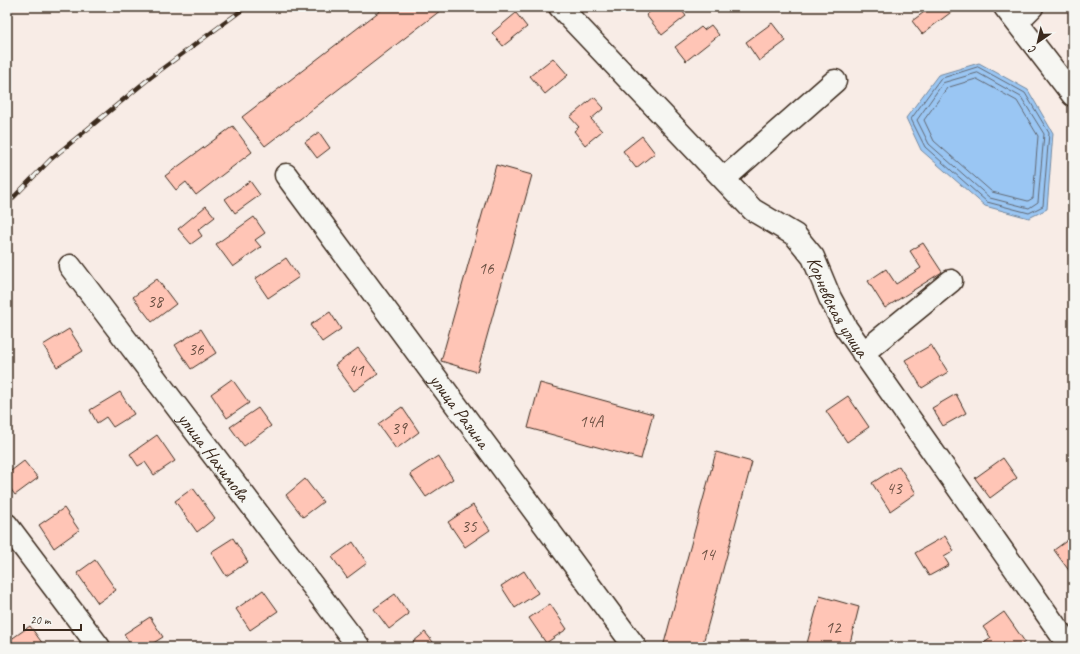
<svg xmlns="http://www.w3.org/2000/svg" width="1080" height="654" font-family="Caveat,sans-serif">
  <style>
    .water { fill: #9ac6f3; stroke: #74889e }
    .lines { fill: none; stroke-linecap: round; stroke-linejoin: round }
    .shore { stroke: #616873; stroke-width: 1 }
    .building { fill: #ffc5b6; stroke: #3b2a1e }
    .minor-casing { stroke: #3b2a1e; stroke-width: 25 }
    .minor { stroke: #f6f6f2; stroke-width: 22 }
    .rail-casing { stroke: #3b2a1e; stroke-width: 4.5 }
    .rail { stroke: #f6f6f2; stroke-width: 3; stroke-dasharray: 9; stroke-linecap: butt }
    .labels { text-anchor: middle; stroke-width: 3; stroke-linejoin: round; paint-order: stroke }
    .number-label { font-size: 17px; fill: #6c5144 }
    .street-label { font-size: 19px; fill: #3b2a1e; stroke: #f6f6f2 }
  </style>
  <rect width="100%" height="100%" fill="#f8ece6"/>
  <filter id="ink" filterUnits="userSpaceOnUse"><feTurbulence type="fractalNoise" baseFrequency=".025" numOctaves="2"/><feDisplacementMap in="SourceGraphic" scale="8" xChannelSelector="R" yChannelSelector="G"/><feConvolveMatrix kernelMatrix="1 2 1 2 8 2 1 2 1" color-interpolation-filters="sRGB"/></filter>
  <g filter="url(#ink)">
    <path class="water" d="M979 63 1028 90 1053 133 1047 209 1029 218 985 206 921 150 906 118 938 75Z"/>
    <g class="lines">
      <path class="shore" d="M978 67 1025 93 1049 133 1043 206 1029 213 987 202 925 147 911 119 940 79Z
        M978 73 1021 97 1044 134 1038 202 1029 208 990 198 929 144 917 120 943 83Z
        M977 79 1017 101 1038 136 1033 198 1028 201 992 192 934 141 924 120 947 88Z"/>
    </g>
    <path class="building" d="M385 7H445L265 146 242 117Z
      M656 7H679L686 16 662 35 646 15Z
      M931 7H958L922 34 912 21Z
      M516 13 527 27 503 46 492 33Z
      M772 23 786 41 759 61 746 42Z
      M711 25 719 35 686 61 675 47 701 27 704 30Z
      M553 58 568 75 545 94 530 76Z
      M594 97 604 108 591 119 602 131 585 145 574 131 579 127 570 117Z
      M233 126 252 152 196 195 186 182 176 190 165 176Z
      M319 132 330 148 317 158 305 142Z
      M642 136 655 153 636 168 623 151Z
      M496 165 532 175 477 372 441 361Z
      M250 181 260 195 235 213 225 199Z
      M206 206 215 217 198 230 202 236 191 244 178 229Z
      M254 217 265 233 255 240 261 247 233 267 216 244Z
      M923 243 942 272 885 308 868 281 886 269 896 284 921 268 910 251Z
      M286 258 299 277 268 298 255 279Z
      M157 279 176 304 152 322 133 297Z
      M330 312 341 329 322 342 310 325Z
      M69 329 83 351 57 367 43 345Z
      M201 329 216 353 191 369 175 345Z
      M931 345 948 372 922 388 905 360Z
      M358 348 378 374 354 391 335 365Z
      M232 379 249 403 227 418 211 394Z
      M540 383 653 414 641 459 528 428Z
      M120 392 134 414 113 427 106 417 97 423 90 410Z
      M956 394 966 413 943 426 932 408Z
      M848 396 869 427 847 442 826 411Z
      M402 407 419 432 396 449 378 424Z
      M258 408 271 426 244 446 230 427Z
      M157 435 175 461 154 475 145 462 138 466 130 454Z
      M716 452 752 462 702 647H663Z
      M438 456 453 479 426 497 410 474Z
      M1003 458 1017 478 990 498 975 478Z
      M24 461 38 478 15 495 7 484V474Z
      M899 466 916 493 890 511 872 483Z
      M305 479 323 502 303 517 286 495Z
      M193 488 215 518 197 532 175 501Z
      M473 505 490 530 465 547 448 522Z
      M64 508 79 530 54 548 39 525Z
      M945 536 954 551 944 557 949 565 929 576 915 553Z
      M1072 537 1073 538V576L1054 550Z
      M233 538 248 562 226 576 211 552Z
      M353 542 367 563 347 578 332 557Z
      M95 560 116 590 98 603 77 573Z
      M524 571 538 593 515 608 501 586Z
      M263 590 278 611 250 630 236 609Z
      M395 594 409 614 389 629 374 609Z
      M820 596 859 607 849 647H806Z
      M550 604 567 629 546 643 529 618Z
      M1004 612 1025 642 1018 647H986L984 643 991 638 983 627Z
      M150 617 163 637 147 647H132L124 634Z
      M30 626 45 647H10L7 642Z
      M425 632 437 647H407Z"/>
    <g class="lines">
      <defs>
        <g id="minor">
          <path id="s1" d="M560 7 753 210 795 235 813 257 830 298 846 328 1070 647"/>
          <path d="M1005 7 1073 95"/>
          <path d="M1017 22 1032 7"/>
          <path id="s2" d="M286 175 635 647"/>
          <path d="M725 178 835 81"/>
          <path id="s3" d="M70 266 359 647"/>
          <path d="M863 353 951 281"/>
          <path d="M7 525 99 647"/>
        </g>
      </defs>
      <use href="#minor" class="minor-casing"/>
      <use href="#minor" class="minor"/>
      <defs>
        <path id="rail" d="M7 204 51 159 151 77 246 7"/>
      </defs>
      <use href="#rail" class="rail-casing"/>
      <use href="#rail" class="rail"/>
    </g>
  </g>
  <g class="labels">
    <g class="number-label">
      <text x="486" y="274">16</text>
      <text x="155" y="307">38</text>
      <text x="196" y="355">36</text>
      <text x="356" y="376">41</text>
      <text x="591" y="427">14А</text>
      <text x="399" y="434">39</text>
      <text x="894" y="494">43</text>
      <text x="469" y="532">35</text>
      <text x="707" y="560">14</text>
      <text x="833" y="633">12</text>
    </g>
    <g class="street-label">
      <text dy="7" stroke="none"><textPath href="#s1" startOffset="413">Корневская улица</textPath></text>
      <text dy="7" stroke="none"><textPath href="#s2" startOffset="293">улица Разина</textPath></text>
      <text dy="7" stroke="none"><textPath href="#s3" startOffset="239">улица Нахимова</textPath></text>
    </g>
  </g>
  <rect width="1080" height="654" fill="none" stroke="#f6f6f2" stroke-width="24"/>
  <rect x="12" y="12" width="1056" height="630" fill="none" stroke="#3b2a1e" stroke-width="1.5" filter="url(#ink)"/>
  <g transform="translate(1038 42) rotate(214)" stroke="#f6f6f2" stroke-width="3" paint-order="stroke">
  <path d="M0-3L7 15L0 10L-7 15Z" fill="#3b2a1e"/>
  <text y="-6" font-size="11" font-weight="bold" text-anchor="middle" fill="#3b2a1e">С</text>
  </g>
  <path d="M24 624v6h57v-6" fill="none" stroke="#3b2a1e" stroke-width="2"/>
  <text x="30" y="624" font-size="12" fill="#3b2a1e" stroke="#f6f6f2" stroke-width="3" paint-order="stroke">20 m</text>
</svg>
